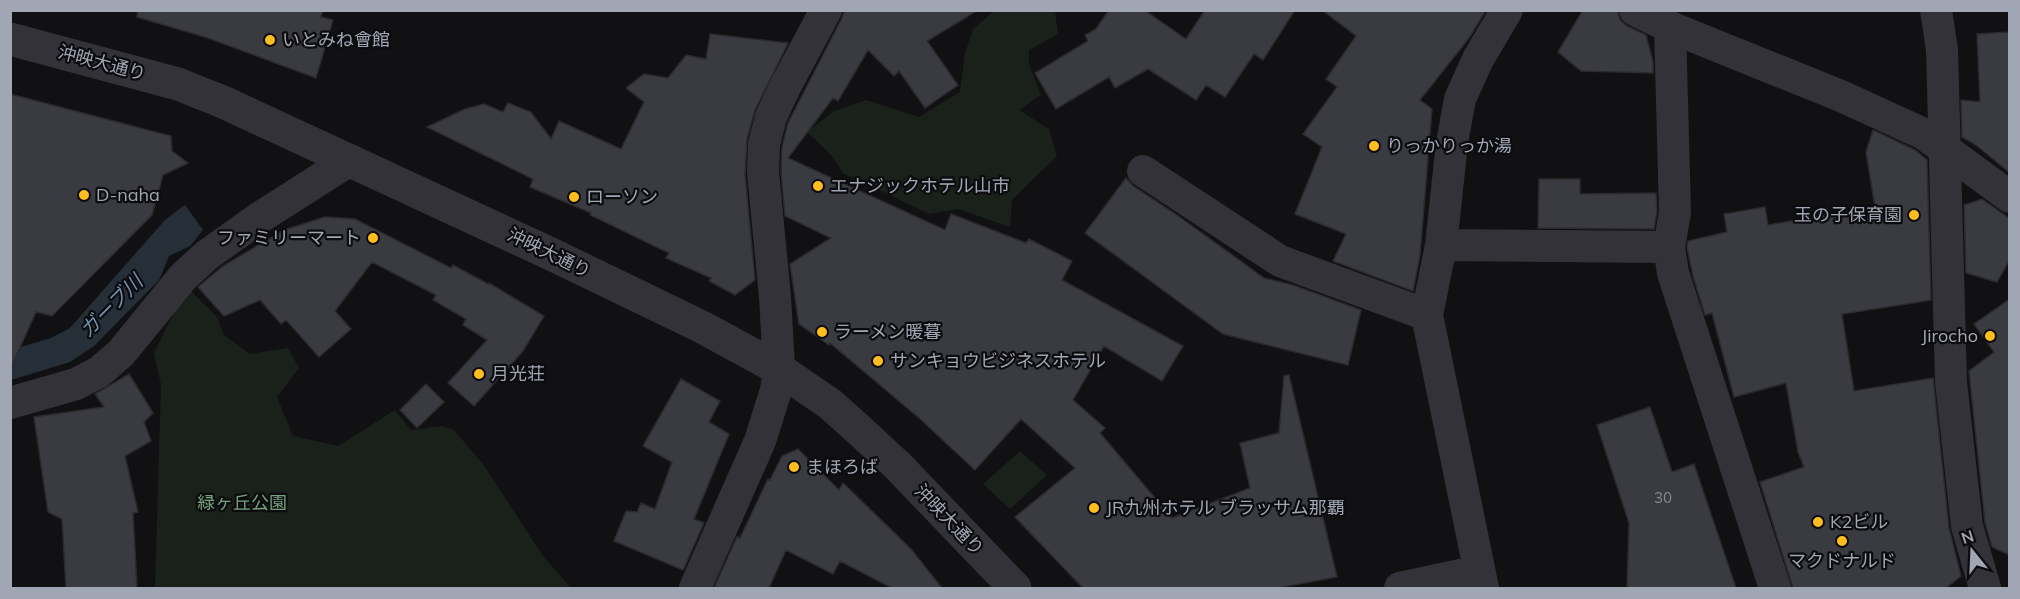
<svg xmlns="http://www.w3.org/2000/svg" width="2020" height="599" font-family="Mulish,'Noto Sans JP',sans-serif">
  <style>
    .green { fill: #19211a }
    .water { fill: #262f37 }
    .building { fill: #3a3b41; stroke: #2b2b2f; stroke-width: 1.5 }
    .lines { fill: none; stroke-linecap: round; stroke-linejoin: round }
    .minor { stroke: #323238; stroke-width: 32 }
    .tertiary { stroke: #323238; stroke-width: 33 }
    .poi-dot { fill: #ffbe1d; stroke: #0c0c0e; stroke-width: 2 }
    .labels { text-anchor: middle; stroke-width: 4.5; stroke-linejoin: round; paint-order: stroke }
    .number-label { font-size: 15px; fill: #878b98 }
    .poi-label { font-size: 18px; fill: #a1a6b5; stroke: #0c0c0e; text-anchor: start }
    .street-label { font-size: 18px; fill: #a1a6b5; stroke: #0c0c0e }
    .park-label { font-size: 18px; fill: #75a27a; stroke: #0c0c0e }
    .water-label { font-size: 20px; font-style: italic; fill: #7393b4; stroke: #0c0c0e }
  </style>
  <rect width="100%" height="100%" fill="#111113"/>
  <path class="green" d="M995 10 1055 11 1058 34 1029 50V64L1041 95 1019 110 1049 129 1057 156 1012 200 1010 227 958 209 929 214 843 173 830 154 807 132 834 111 866 100 919 117 960 92 965 53 973 29Z
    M189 289 217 317 224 335 250 354 288 348 299 368 277 397 293 436 338 446 395 410 411 430 442 426 454 430 483 464 543 556 571 588H155L161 385 154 353 173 314Z
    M1020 451 1047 475 1010 509 983 484Z"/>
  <path class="water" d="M185 205 203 230 190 246 169 256 159 280 94 346 70 362 11 380V350L51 338 70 328 165 220Z"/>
  <path class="building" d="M138 10H323L321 17 333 20 316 78 208 38 137 17Z
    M978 10 927 41 958 85 925 108 899 71 894 76 868 50 838 101 833 98 788 158 945 230 951 214 1026 243 1029 239 1072 261 1062 280 1183 346 1162 381 1104 346 1073 400 1105 428 1100 433 1172 518 1250 488 1240 443 1279 433 1284 376 1289 375 1337 577 1278 588H1083L1015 517 1075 468 1021 419 975 470 919 418 830 343 829 345 799 324 790 264 831 238 785 216 781 171 782 147 788 123 842 18 844 11Z
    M1109 10H1144L1186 39 1205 10H1295L1263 60 1254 54 1225 97 1206 85 1196 100 1148 69 1115 88 1109 77 1056 109 1035 73 1088 41 1085 35 1096 29Z
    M1322 10H1486L1469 38 1420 100 1432 109 1420 255 1413 291 1333 261 1346 234 1295 214 1322 147 1303 134 1337 87 1326 79 1356 36Z
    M1583 10H1617L1620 20 1627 26 1646 35 1653 62V73L1581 71 1558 52Z
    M2010 32V173L1976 145 1962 137 1961 100 1980 102 1977 34Z
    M710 34 788 43 755 110 747 139 745 174 755 280 735 295 709 281 711 278 666 258 669 253 590 215 591 213 530 187 533 179 427 127 465 109 484 104 503 112 508 103 531 112 551 139 559 121 621 149 644 102 626 88 644 74 668 78 686 55 706 59Z
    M10 94 171 136 172 151 188 163 163 175 152 215 52 316 36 312 10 370Z
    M1873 130 1915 150 1927 160 1931 300 1842 314 1854 391 1933 378 1949 528 1961 576 1946 588H1793L1760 482 1804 467 1798 452 1786 383 1734 397 1712 313 1705 315 1693 276 1687 247 1688 241 1727 232 1724 214 1765 207 1768 225 1875 207 1866 152Z
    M1126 178 1133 186 1177 215 1264 278 1293 285 1361 310 1348 365 1223 334 1085 233Z
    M1539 179H1580V194L1656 193 1657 211 1654 229 1538 228Z
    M1982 199 2010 219V259L1997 282 1966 273 1964 205Z
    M325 217 355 219 451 268 453 265 488 284 489 283 544 316 523 351 474 406 448 383 487 340 463 325 466 319 433 300 436 295 372 262 335 311 351 329 319 357 286 320 281 324 260 300 224 316 198 287 223 266 284 230Z
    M2010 299V555L1992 547 1985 522 1969 371 1994 352 1974 324Z
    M129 374 153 413 144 422 151 441 125 456 138 512 133 513 137 588H66L62 519 48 512 34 417 104 407 95 394Z
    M681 379 720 401 709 422 729 434 694 519 704 523 683 570 614 541 626 511 637 512 641 503 655 509 672 462 643 446Z
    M426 384 444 402 417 428 400 410Z
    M1650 407 1672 472 1694 464 1736 588H1627L1629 523 1597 425Z
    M798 449 839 490 843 483 911 549 942 588H892L840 561 833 574 786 550 769 588H714L737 537 740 538 768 479 770 480 782 456Z"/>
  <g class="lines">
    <path class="minor" d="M1635 10 1670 27 1841 96 1924 134 2010 197
      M1936 10 1942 50 1951 382 1967 526 1985 588
      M1670 27 1675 212 1669 247 1673 273 1775 588
      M1143 171 1280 261 1427 315
      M1441 245 1669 247
      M10 403 76 384 99 372 121 353 183 277 207 255 259 218 350 160
      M695 588 760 441 776 390 779 369 775 297 763 172 764 144 771 117 785 87 826 10
      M1400 588 1479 571
      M1483 588 1427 315 1441 245 1452 143 1460 99 1478 59 1507 10"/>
    <path class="tertiary" d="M10 39 178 84 223 102 551 254 702 327 779 369 830 404 858 429 897 465 1015 588"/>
  </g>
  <g class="poi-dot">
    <circle cx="270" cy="40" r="6"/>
    <circle cx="1374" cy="146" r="6"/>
    <circle cx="818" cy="186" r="6"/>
    <circle cx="84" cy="195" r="6"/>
    <circle cx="574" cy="197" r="6"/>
    <circle cx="1914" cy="215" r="6"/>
    <circle cx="373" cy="238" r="6"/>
    <circle cx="822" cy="332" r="6"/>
    <circle cx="1990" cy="336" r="6"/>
    <circle cx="878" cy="361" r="6"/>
    <circle cx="479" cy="374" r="6"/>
    <circle cx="794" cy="467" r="6"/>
    <circle cx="1094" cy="508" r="6"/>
    <circle cx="1818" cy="522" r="6"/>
    <circle cx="1842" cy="541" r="6"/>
  </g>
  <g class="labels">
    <g class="number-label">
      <text x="1663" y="503">30</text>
    </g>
    <g class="poi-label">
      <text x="282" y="46">いとみね會館</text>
      <text x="1386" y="152">りっかりっか湯</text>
      <text x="830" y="192">エナジックホテル山市</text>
      <text x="96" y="201">D-naha</text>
      <text x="586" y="203">ローソン</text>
      <text x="1902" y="221" text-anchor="end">玉の子保育園</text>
      <text x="361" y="244" text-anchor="end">ファミリーマート</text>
      <text x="834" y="338">ラーメン暖暮</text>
      <text x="1978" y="342" text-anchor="end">Jirocho</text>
      <text x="890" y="367">サンキョウビジネスホテル</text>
      <text x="491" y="380">月光荘</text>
      <text x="806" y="473">まほろば</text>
      <text x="1106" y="514">JR九州ホテル ブラッサム那覇</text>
      <text x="1830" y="528">K2ビル</text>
      <text x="1842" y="567" text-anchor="middle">マクドナルド</text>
    </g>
    <g class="street-label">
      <text transform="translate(102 63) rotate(15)" y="6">沖映大通り</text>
      <text transform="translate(549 253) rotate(26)" y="6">沖映大通り</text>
      <text transform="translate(949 520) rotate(46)" y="6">沖映大通り</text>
    </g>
    <g class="park-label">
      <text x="242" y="509">緑ヶ丘公園</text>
    </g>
    <g class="water-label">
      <text transform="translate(111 306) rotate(-45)" y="7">ガーブ川</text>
    </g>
  </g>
  <rect width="2020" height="599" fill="none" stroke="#a1a6b5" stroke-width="24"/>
  <g transform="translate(1972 551) rotate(342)" stroke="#0c0c0e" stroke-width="4.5" paint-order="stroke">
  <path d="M0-4.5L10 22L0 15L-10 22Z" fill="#a1a6b5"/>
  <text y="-9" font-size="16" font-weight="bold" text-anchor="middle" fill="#a1a6b5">N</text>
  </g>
</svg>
